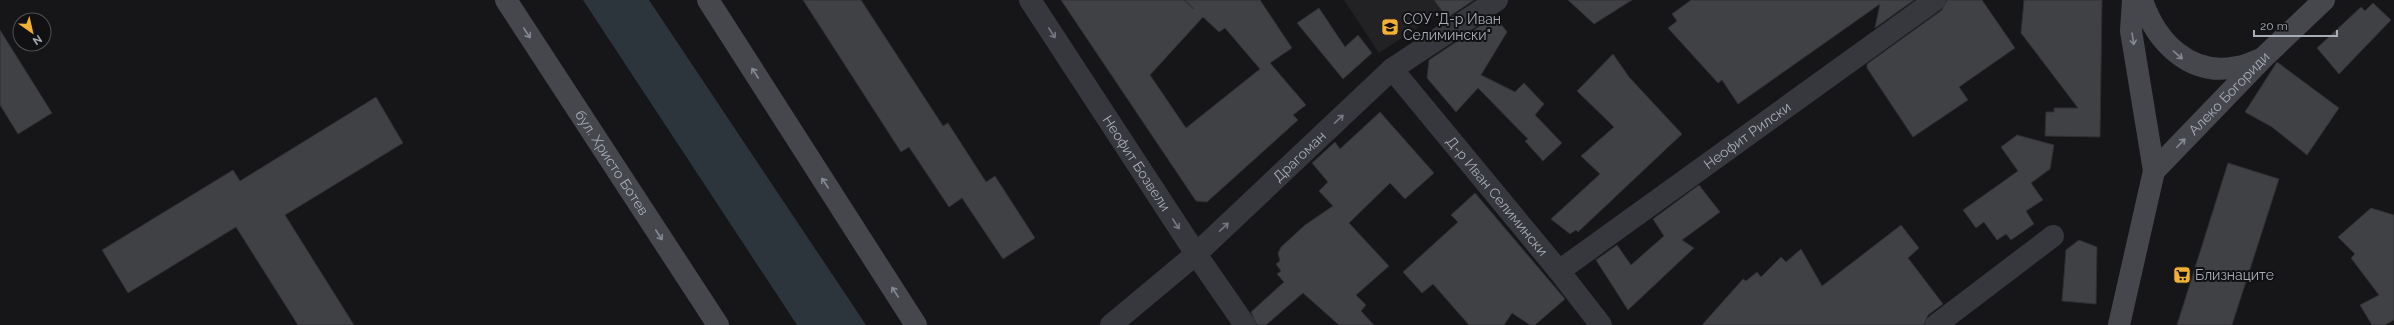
<svg xmlns="http://www.w3.org/2000/svg" width="2394" height="325" font-family="Raleway,sans-serif">
  <style>
    .built { fill: #222225 }
    .water { fill: #2c353c }
    .building { fill: #404145; stroke: #303034; fill-rule: evenodd }
    .lines { fill: none; stroke-linecap: round; stroke-linejoin: round }
    .street { stroke: #37383d; stroke-width: 22 }
    .secondary { stroke: #45474d; stroke-width: 22 }
    .oneway { stroke: #858993 }
    .oneway2 { stroke: #757881 }
    .labels { text-anchor: middle; stroke-width: 4; stroke-linejoin: round; paint-order: stroke }
    .poi-label { font-size: 14px; fill: #a8adb8; stroke: #111113; text-anchor: start }
    .street-label { font-size: 14px; fill: #a8adb8; stroke: #111113 }
  </style>
  <rect width="100%" height="100%" fill="#161618"/>
  <path class="built" d="M1344 0H1459L1379 53Z"/>
  <path class="water" d="M583 0H649L866 325H797Z"/>
  <path class="building" d="M803 0H861L943 126 948 123 986 182 995 176 1035 238 1003 259 962 198 949 207 909 147 901 152Z
    M1061 0H1184L1194 9 1184 0H1260L1292 48 1270 63 1306 105 1293 115 1298 120 1207 202 1196 201ZM1203 17 1219 32 1225 28 1260 69 1186 128 1150 75Z
    M1434 0H1474L1447 18Z
    M1568 0H1632L1594 24Z
    M1691 0H1914L1875 28 1880 4 1738 104 1722 80 1718 83 1668 28 1677 21 1672 14Z
    M1947 0H1982L2015 48 1959 87 1968 100 1913 137 1867 68V64L1942 10Z
    M2024 0H2102L2100 137 2045 136 2046 112H2054V108H2078L2021 33Z
    M2373 3 2391 20 2339 74 2317 48 2361 7 2365 11Z
    M1319 8 1345 47 1358 35 1372 53 1343 79 1297 23Z
    M1495 16 1507 32 1481 75 1515 92 1524 83 1544 104 1535 115 1562 143 1543 161 1525 141 1528 139 1478 88 1456 112 1427 78 1429 60Z
    M0 30 52 113 18 134 0 105Z
    M1613 54 1629 77 1682 134 1578 232 1576 230 1570 234 1551 219 1600 174 1581 156 1614 127 1577 91Z
    M2277 62 2339 108 2307 155 2272 127 2245 112Z
    M376 97 403 143 285 215 354 325H298L236 227 128 293 102 250 233 170 240 181Z
    M1380 112 1434 173 1405 199 1390 183 1349 223 1389 266 1356 295 1366 305 1361 311 1374 325H1339L1303 293 1266 325H1257L1251 312 1284 282 1277 274 1281 271 1276 264 1280 261 1278 253 1281 247 1305 225 1333 206 1319 191 1328 182 1312 163 1335 142 1340 149Z
    M2017 135 2054 145 2050 169 2031 183 2043 200 2026 211 2034 224 2011 240 2006 234 1997 240 1984 222 1976 228 1963 210 2018 171 2001 147Z
    M2228 163 2279 179 2232 325H2177Z
    M1699 185 1720 212 1682 240 1694 248 1628 310 1596 260 1617 245 1631 265 1664 236 1653 219Z
    M1475 193 1565 299 1535 325H1530L1512 313 1504 325H1469L1433 284 1422 293 1403 272 1458 222 1451 215Z
    M2371 208 2394 215V320L2385 325H2372L2360 305 2379 295 2351 258 2355 254 2338 237Z
    M1901 225 1919 248 1908 258 1943 304 1928 315 1924 325H1702L1743 279 1746 281 1757 272 1761 277 1781 257 1786 262 1801 249 1822 286Z
    M2079 240 2097 247 2096 304 2062 301 2066 250Z"/>
  <g class="lines">
    <g class="street">
      <path id="s1" d="M1030 0 1196 254 1245 325"/>
      <path id="s2" d="M1392 69 1559 271 1601 325"/>
      <path id="s3" d="M1559 271 1935 0"/>
      <path id="s4" d="M1111 325 1196 254 1392 69 1497 0"/>
      <path d="M1936 325 2053 236"/>
    </g>
    <g class="secondary">
      <path id="s5" d="M506 0 718 325"/>
      <path d="M708 0 916 325"/>
      <path d="M2142 0C2156 42 2190 77 2237 67 2245 66 2253 62 2261 59"/>
      <path id="s6" d="M2154 171 2262 59 2324 0"/>
      <path d="M2119 325 2154 171 2131 31 2133 0"/>
    </g>
  </g>
  <defs><path id="oneway-shaft" d="M-6 0H5M1.5-3L5.5 0L1.5 3" fill="none" stroke-width="1.6" stroke-linecap="round" stroke-linejoin="round"/></defs>
  <g class="oneway">
    <use href="#oneway-shaft" transform="translate(527 33) rotate(57)"/>
    <use href="#oneway-shaft" transform="translate(2133 39) rotate(81)"/>
    <use href="#oneway-shaft" transform="translate(2178 55) rotate(41)"/>
    <use href="#oneway-shaft" transform="translate(755 73) rotate(-123)"/>
    <use href="#oneway-shaft" transform="translate(2181 143) rotate(-46)"/>
    <use href="#oneway-shaft" transform="translate(825 183) rotate(-123)"/>
    <use href="#oneway-shaft" transform="translate(659 235) rotate(57)"/>
    <use href="#oneway-shaft" transform="translate(895 292) rotate(-123)"/>
  </g>
  <g class="oneway2">
    <use href="#oneway-shaft" transform="translate(1052 33) rotate(57)"/>
    <use href="#oneway-shaft" transform="translate(1339 119) rotate(-43)"/>
    <use href="#oneway-shaft" transform="translate(1176 224) rotate(57)"/>
    <use href="#oneway-shaft" transform="translate(1224 227) rotate(-43)"/>
  </g>
  <defs>
    <symbol id="school-square" viewBox="-11 -11 22 22"><rect x="-9" y="-9" width="18" height="18" rx="4" fill="#f2b134" stroke="#111113"/><path d="M0-5L7-2L0 1L-7-2ZM-4 1L0 2.5L4 1V4Q0 6-4 4Z" fill="#111"/></symbol>
    <symbol id="supermarket-square" viewBox="-11 -11 22 22"><rect x="-9" y="-9" width="18" height="18" rx="4" fill="#f2b134" stroke="#111113"/><path d="M-6-5.5h2.5l.6 2H6L4.5 2H-2.5L-4.4-4H-6ZM-1.5 3.2a1.3 1.3 0 1 0 .1 0ZM3 3.2a1.3 1.3 0 1 0 .1 0Z" fill="#111"/></symbol>
  </defs>
  <g fill-rule="evenodd">
    <use href="#school-square" x="1380" y="17" width="20" height="20"/>
    <use href="#supermarket-square" x="2172" y="265" width="20" height="20"/>
  </g>
  <g class="labels">
    <g class="poi-label">
      <text x="1403" y="24">СОУ "Д-р Иван<tspan x="1403" dy="16">Селимински"</tspan></text>
      <text x="2195" y="280">Близнаците</text>
    </g>
    <g class="street-label">
      <text dy="5" stroke="none"><textPath href="#s6" startOffset="108">Алеко Богориди</textPath></text>
      <text dy="5" stroke="none"><textPath href="#s3" startOffset="232">Неофит Рилски</textPath></text>
      <text dy="5" stroke="none"><textPath href="#s4" startOffset="253">Драгоман</textPath></text>
      <text dy="5" stroke="none"><textPath href="#s5" startOffset="194">бул. Христо Ботев</textPath></text>
      <text dy="5" stroke="none"><textPath href="#s1" startOffset="195">Неофит Бозвели</textPath></text>
      <text dy="5" stroke="none"><textPath href="#s2" startOffset="165">Д-р Иван Селимински</textPath></text>
    </g>
  </g>
  <g transform="translate(32 32) rotate(146)"><circle r="19" fill="#111113" stroke="#4d4f55"/>
  <path d="M0-3L7 15L0 10L-7 15Z" fill="#f2b134"/>
  <text y="-6" font-size="11" font-weight="bold" text-anchor="middle" fill="#a8adb8">N</text>
  </g>
  <path d="M2254 30v6h83v-6" fill="none" stroke="#a8adb8" stroke-width="2"/>
  <text x="2260" y="30" font-size="12" fill="#a8adb8" stroke="#111113" stroke-width="3" paint-order="stroke">20 m</text>
</svg>
